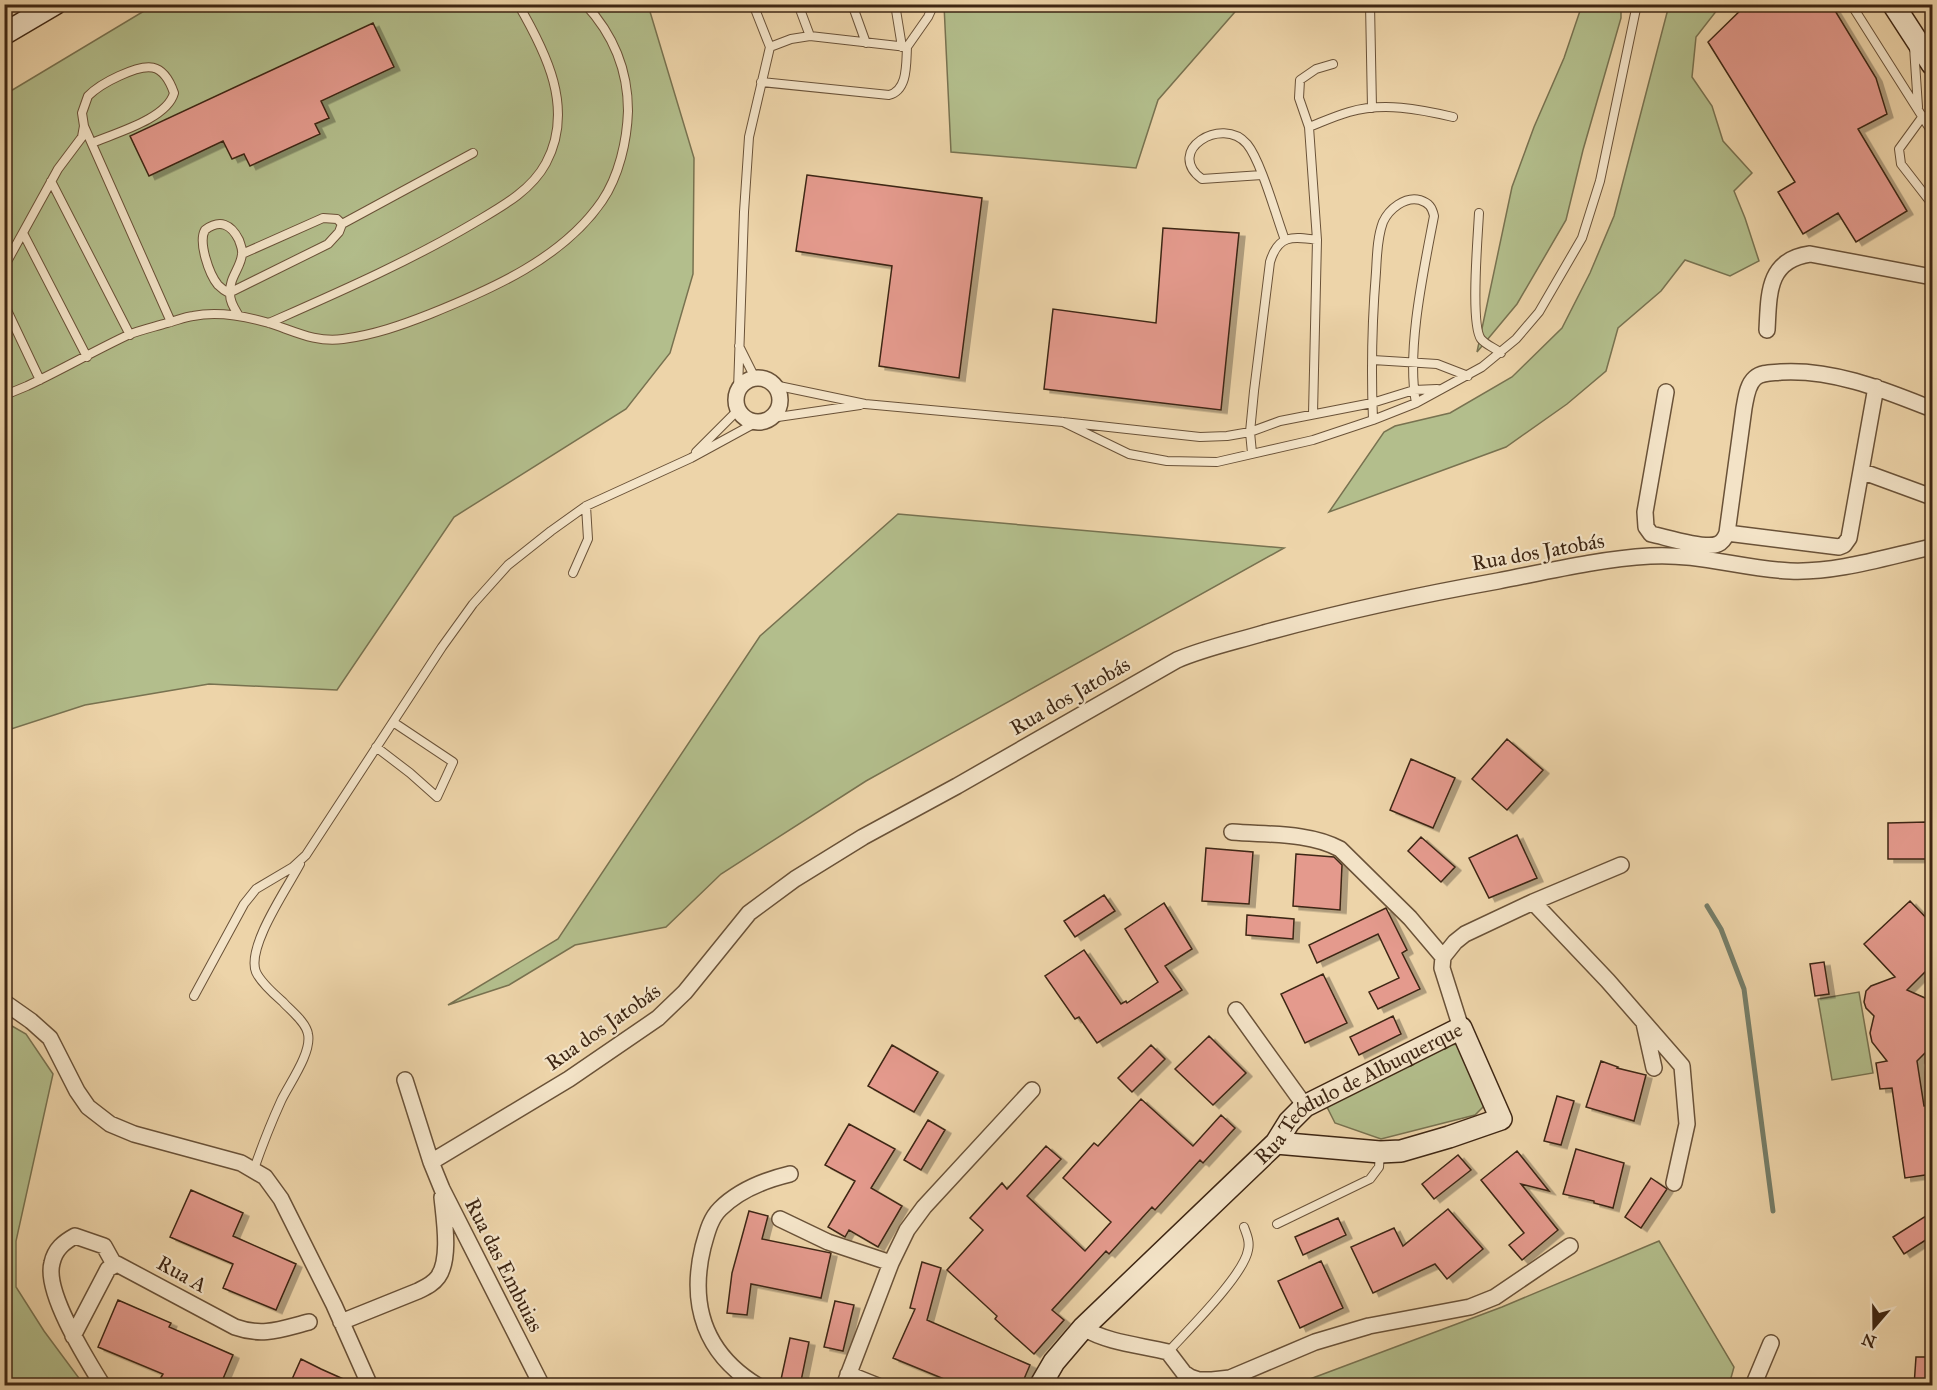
<svg xmlns="http://www.w3.org/2000/svg" width="1937" height="1390" font-family="'IM FELL Great Primer',serif">
  <style>
    .green { fill: #b3be8c; stroke: #787250; stroke-width: 1.5 }
    .lines { fill: none; stroke-linecap: round; stroke-linejoin: round }
    .stream { stroke: #757e69; stroke-width: 5 }
    .building { fill: #e49a8d; stroke: #3e2613; stroke-width: 1.5; filter: url(#shadow) }
    .lane-casing { stroke: #6a5238; stroke-width: 10 }
    .street-casing { stroke: #6a5238; stroke-width: 18 }
    .secondary-casing { stroke: #3e2613; stroke-width: 24 }
    .lane { stroke: #f3e3c7; stroke-width: 8 }
    .street { stroke: #f3e3c7; stroke-width: 15 }
    .secondary { stroke: #f3e3c7; stroke-width: 21 }
    .labels { text-anchor: middle; stroke-width: 4.5; stroke-linejoin: round; paint-order: stroke }
    .street-label { font-size: 21px; fill: #3e2613; stroke: #f3e3c7 }
  </style>
  <defs>
    <filter id="shadow"><feDropShadow dx="6" dy="3.5" stdDeviation="0" flood-color="#0004"/></filter>
  </defs>
  <rect width="100%" height="100%" fill="#edd4a9"/>
  <filter id="stains"><feTurbulence type="fractalNoise" baseFrequency=".00333" numOctaves="4"/><feColorMatrix values="0 0 0 0 .2 0 0 0 0 .09 0 0 0 0 .02 0 0 0 .5 -.17"/></filter>
  <radialGradient id="worn" r=".72"><stop offset=".6" stop-color="#630" stop-opacity="0"/><stop offset="1" stop-color="#630" stop-opacity=".3"/></radialGradient>
  <path class="green" d="M154 5H648L694 158 693 274 670 353 626 409 454 517 337 690 209 684 85 705 5 731 4 95Z
    M944 5V4L1241 5 1158 100 1136 168 951 152Z
    M1582 5H1621V18L1583 150 1566 220 1517 304 1477 352 1512 187 1534 127 1564 58Z
    M1669 5H1721L1696 37 1692 77 1712 106 1723 141 1752 173 1734 191 1745 218 1759 261 1730 276 1685 260 1661 291 1618 328 1606 371 1567 404 1506 447 1329 512 1384 432 1395 426 1450 413 1512 377 1562 328 1590 273 1614 216Z
    M898 514 1284 548 866 781 721 874 666 927 575 945 509 985 448 1005 558 939 760 636Z
    M1859 992 1873 1073 1832 1080 1818 999Z
    M5 1022 26 1034 53 1074 16 1241V1287L44 1331 84 1385H5Z
    M1462 1044 1484 1106 1475 1115 1381 1139 1335 1123 1325 1103 1445 1045Z
    M1659 1241 1734 1367 1729 1385H1299L1310 1379 1502 1307Z"/>
  <g class="lines">
    <path class="stream" d="M1707 906 1721 929 1744 989 1773 1211"/>
  </g>
  <path class="building" d="M1747 4H1831L1876 78 1887 114 1858 129 1907 211 1856 242 1838 213 1803 234 1778 192 1795 182 1708 42Z
    M373 23 394 67 321 101 329 118 315 124 320 134 250 166 244 154 232 159 223 141 149 176 130 136Z
    M807 175 982 198 959 378 879 366 892 266 796 251Z
    M1163 228 1239 233 1221 410 1044 389 1053 309 1156 323Z
    M1507 739 1543 770 1507 810 1472 779Z
    M1411 759 1455 778 1433 828 1390 810Z
    M1927 822 1928 859H1888V823Z
    M1517 835 1537 878 1489 898 1469 858Z
    M1421 837 1455 867 1441 882 1408 851Z
    M1206 848 1253 852 1249 904 1202 901Z
    M1296 854 1334 857 1342 865 1340 910 1293 906Z
    M1104 895 1115 911 1075 937 1064 921Z
    M1910 901 1932 924V965L1907 990 1925 998 1932 1005V1046L1917 1061 1924 1106 1932 1105V1174L1905 1178 1892 1088 1880 1089 1876 1063 1887 1061 1872 1042 1870 1033 1874 1016 1866 1008 1864 1002 1866 991 1871 986 1895 977 1864 944Z
    M1164 903 1192 949 1165 966 1182 990 1097 1043 1079 1017 1075 1019 1045 976 1084 950 1121 1004 1126 1001 1127 1003 1158 982 1125 929Z
    M1386 908 1407 950 1402 953 1420 989 1378 1009 1369 992 1399 978 1378 934 1317 963 1309 945Z
    M1247 915 1294 919 1293 939 1246 935Z
    M1824 962 1829 994 1815 996 1810 964Z
    M1323 974 1347 1023 1305 1043 1281 994Z
    M1393 1016 1401 1034 1359 1055 1350 1037Z
    M1209 1036 1246 1073 1213 1105 1175 1069Z
    M892 1045 938 1072 914 1112 868 1086Z
    M1151 1045 1165 1059 1132 1092 1118 1078Z
    M1601 1061 1618 1067 1617 1068 1646 1075 1634 1121 1586 1107Z
    M1557 1096 1574 1101 1561 1145 1544 1141Z
    M1141 1099 1193 1146 1221 1115 1235 1128 1203 1163 1200 1160 1155 1210 1152 1207 1109 1254 1106 1251 1052 1310 1064 1320 1034 1354 995 1319 997 1316 947 1270 983 1230 970 1218 1002 1183 1007 1189 1046 1146 1061 1159 1027 1196 1085 1251 1111 1222 1063 1178 1094 1143 1098 1146Z
    M928 1120 945 1130 921 1170 904 1160Z
    M849 1124 895 1149 871 1188 902 1206 878 1247 849 1230 845 1237 828 1227 855 1181 825 1165Z
    M1576 1149 1624 1163 1613 1208 1594 1203V1201L1563 1194Z
    M1517 1151 1549 1191 1521 1184 1558 1230 1522 1260 1509 1245 1524 1233 1481 1180Z
    M1458 1155 1471 1170 1434 1199 1422 1184Z
    M1651 1178 1667 1189 1641 1228 1625 1217Z
    M191 1190 243 1213 233 1236 296 1264 276 1310 223 1288 233 1264 170 1237Z
    M1448 1209 1483 1249 1447 1279 1435 1264 1373 1293 1351 1247 1394 1228 1403 1246Z
    M749 1211 768 1216 762 1239 831 1253 821 1298 751 1284 747 1315 727 1313 732 1273Z
    M1932 1212V1236L1904 1254 1893 1237Z
    M1338 1218 1346 1235 1303 1255 1295 1237Z
    M1321 1261 1343 1308 1300 1328 1278 1281Z
    M922 1262 941 1268 927 1320 1030 1365 1021 1386H961L893 1358 915 1309 910 1308Z
    M118 1300 171 1323 169 1327 233 1355 220 1386H174L160 1379 163 1374 98 1347Z
    M835 1301 854 1305 843 1351 824 1347Z
    M790 1338 809 1342 800 1386 780 1384Z
    M1916 1357H1932V1386H1914Z
    M301 1359 321 1369 359 1386H289Z"/>
  <g class="lines">
    <defs>
      <path id="lane" d="M798 4 810 36
        M852 4 866 43
        M895 4 902 47
        M1370 4 1372 108
        M1851 4 1932 132
        M907 47 928 17 934 4
        M1914 47 1918 107
        M761 82 889 95C908 90 906 64 907 47L810 36 791 39 770 47
        M1923 116 1899 149 1901 164 1932 204
        M84 126 171 322
        M1309 127 1299 98 1300 80 1316 69 1333 64
        M1262 175 1202 179C1164 151 1222 115 1247 144 1261 161 1276 216 1285 240
        M51 181 130 335
        M1479 213C1478 235 1470 324 1481 339 1486 345 1495 348 1501 353
        M342 224 473 153
        M23 233 87 357
        M4 267 58 169 82 137 84 126 82 113 88 96C97 87 108 81 119 76 147 63 163 61 174 93 167 119 115 133 92 143
        M4 304 40 380
        M239 316C235 309 230 303 230 294 229 277 241 268 242 254 243 249 240 244 239 240 231 224 220 219 205 230 198 242 209 274 218 285 221 288 225 291 229 293L328 244 339 232 342 224 337 219 323 218 242 254
        M269 323C339 292 408 262 474 223 501 207 531 191 546 163 575 109 546 52 518 4
        M739 346 755 378
        M1373 360 1437 364 1468 376
        M774 385 865 404 1063 422 1200 437 1227 436 1250 432 1280 421 1372 403 1414 390 1437 389
        M738 390 744 212 749 137 770 47 753 4
        M4 392 10 393 27 386C61 370 94 351 128 335 140 330 154 327 167 323 176 321 184 317 193 316 218 311 245 316 269 323 294 331 316 343 343 339 374 335 402 325 430 314 492 289 563 258 602 201 619 176 627 141 628 111 628 70 613 34 585 4
        M1313 414 1317 240 1309 127C1322 122 1335 116 1349 112 1383 102 1419 109 1453 117
        M771 418 860 405
        M1373 420C1371 371 1372 321 1376 272 1377 256 1377 238 1383 222 1389 209 1405 196 1420 200 1429 203 1432 207 1434 216 1424 269 1406 350 1416 403
        M1063 422 1129 454 1167 461 1217 462 1313 440 1373 420 1416 403 1482 367 1516 339 1539 312 1582 238 1600 181 1637 4
        M696 452 738 410
        M1252 453 1250 432 1254 391 1270 262C1278 235 1292 236 1317 240
        M573 573 588 539 586 506
        M376 747 410 773 437 797 453 762 393 722
        M194 996 244 904 256 889 293 867 306 855 442 647 473 604 508 565 551 531 586 506 691 458 757 422
        M254 1169C262 1146 271 1123 281 1101 289 1084 312 1053 308 1034 306 1022 291 1011 283 1002 274 994 261 983 256 972 246 947 288 887 300 864
        M1277 1224 1370 1179 1379 1167 1380 1154
        M1168 1352C1187 1331 1244 1275 1248 1250 1250 1242 1247 1235 1244 1227"/>
      <path id="street" d="M1767 330C1769 294 1767 260 1810 254L1932 277
        M736 400a22 22 0 1 1 44 0a22 22 0 1 1-44 0Z
        M1666 392 1645 512 1646 527 1651 534C1666 537 1705 550 1718 544 1723 542 1725 538 1727 533L1744 408C1746 398 1747 385 1755 378 1762 372 1772 373 1781 372 1834 369 1884 390 1932 409
        M1861 471 1932 497
        M1727 533 1839 547 1844 545 1849 538 1876 387
        M1232 832C1267 835 1309 832 1340 849L1410 918 1443 957
        M1533 902 1608 981 1682 1066 1687 1124 1674 1183
        M4 1002 31 1021 50 1038 77 1091 88 1107 110 1124 134 1134 241 1163 265 1177 281 1199 334 1305 370 1386
        M1236 1010 1305 1106
        M1644 1023 1654 1068
        M1461 1028 1442 968 1443 957 1455 942 1465 934 1533 902 1621 865
        M405 1080 431 1162 442 1189 542 1386
        M431 1162 569 1079 658 1018 685 992 749 913 795 879 863 837 957 786 1177 660C1205 648 1234 642 1264 633 1341 612 1419 595 1498 581 1549 571 1599 559 1650 556 1698 553 1743 569 1790 571 1837 573 1886 557 1932 547
        M780 1219 828 1242 891 1263
        M341 1322 418 1291C426 1287 433 1284 438 1277 451 1259 444 1218 442 1197
        M1083 1328C1109 1343 1139 1345 1168 1352L1184 1373 1190 1377 1199 1380H1212L1230 1378 1315 1342 1369 1326 1470 1307 1495 1297 1570 1246
        M73 1336 108 1269 117 1264 235 1327C263 1337 281 1329 309 1322
        M848 1374 878 1386
        M103 1386C87 1360 44 1292 52 1263 55 1249 64 1242 75 1236L104 1246 114 1264
        M758 1386C705 1354 689 1305 703 1247 707 1233 710 1219 720 1209 738 1191 765 1180 790 1174
        M844 1386 891 1263 907 1230 924 1207 1032 1090
        M1753 1386 1771 1343"/>
      <g id="secondary">
        <path d="M1893 4 1932 64"/>
        <path d="M4 34 55 4"/>
        <path id="s1" d="M1040 1386 1054 1362 1083 1328 1276 1143 1289 1122 1305 1106 1461 1028 1501 1119 1449 1137 1401 1151 1380 1152 1276 1143"/>
      </g>
    </defs>
    <use href="#lane" class="lane-casing"/>
    <use href="#street" class="street-casing"/>
    <use href="#secondary" class="secondary-casing"/>
    <use href="#lane" class="lane"/>
    <use href="#street" class="street"/>
    <use href="#secondary" class="secondary"/>
  </g>
  <g class="labels">
    <g class="street-label">
      <text transform="translate(1538 552) rotate(-10)" y="7">Rua dos Jatobás</text>
      <text transform="translate(1070 696) rotate(-30)" y="7">Rua dos Jatobás</text>
      <text transform="translate(603 1027) rotate(-35)" y="7">Rua dos Jatobás</text>
      <text dy="7" stroke="none"><textPath href="#s1" startOffset="438">Rua Teódulo de Albuquerque</textPath></text>
      <text transform="translate(504 1265) rotate(63)" y="7">Rua das Embuias</text>
      <text transform="translate(182 1274) rotate(29)" y="7">Rua A</text>
    </g>
  </g>
  <rect width="1937" height="1390" fill="none" stroke="#edd4a9" stroke-width="24"/>
  <rect x="6" y="6" width="1925" height="1378" fill="none" stroke="#3e2613" stroke-width="3"/>
  <rect x="12" y="12" width="1913" height="1366" fill="none" stroke="#3e2613" stroke-width="1.5"/>
  <g transform="translate(1874 1327) rotate(200)" stroke="#f3e3c7" stroke-width="4.5" paint-order="stroke">
  <path d="M0-4.5L10 22L0 15L-10 22Z" fill="#3e2613"/>
  <text y="-9" font-size="16" font-weight="bold" text-anchor="middle" fill="#3e2613">N</text>
  </g>
  <rect width="100%" height="100%" filter="url(#stains)"/>
  <rect width="100%" height="100%" fill="url(#worn)"/>
</svg>
